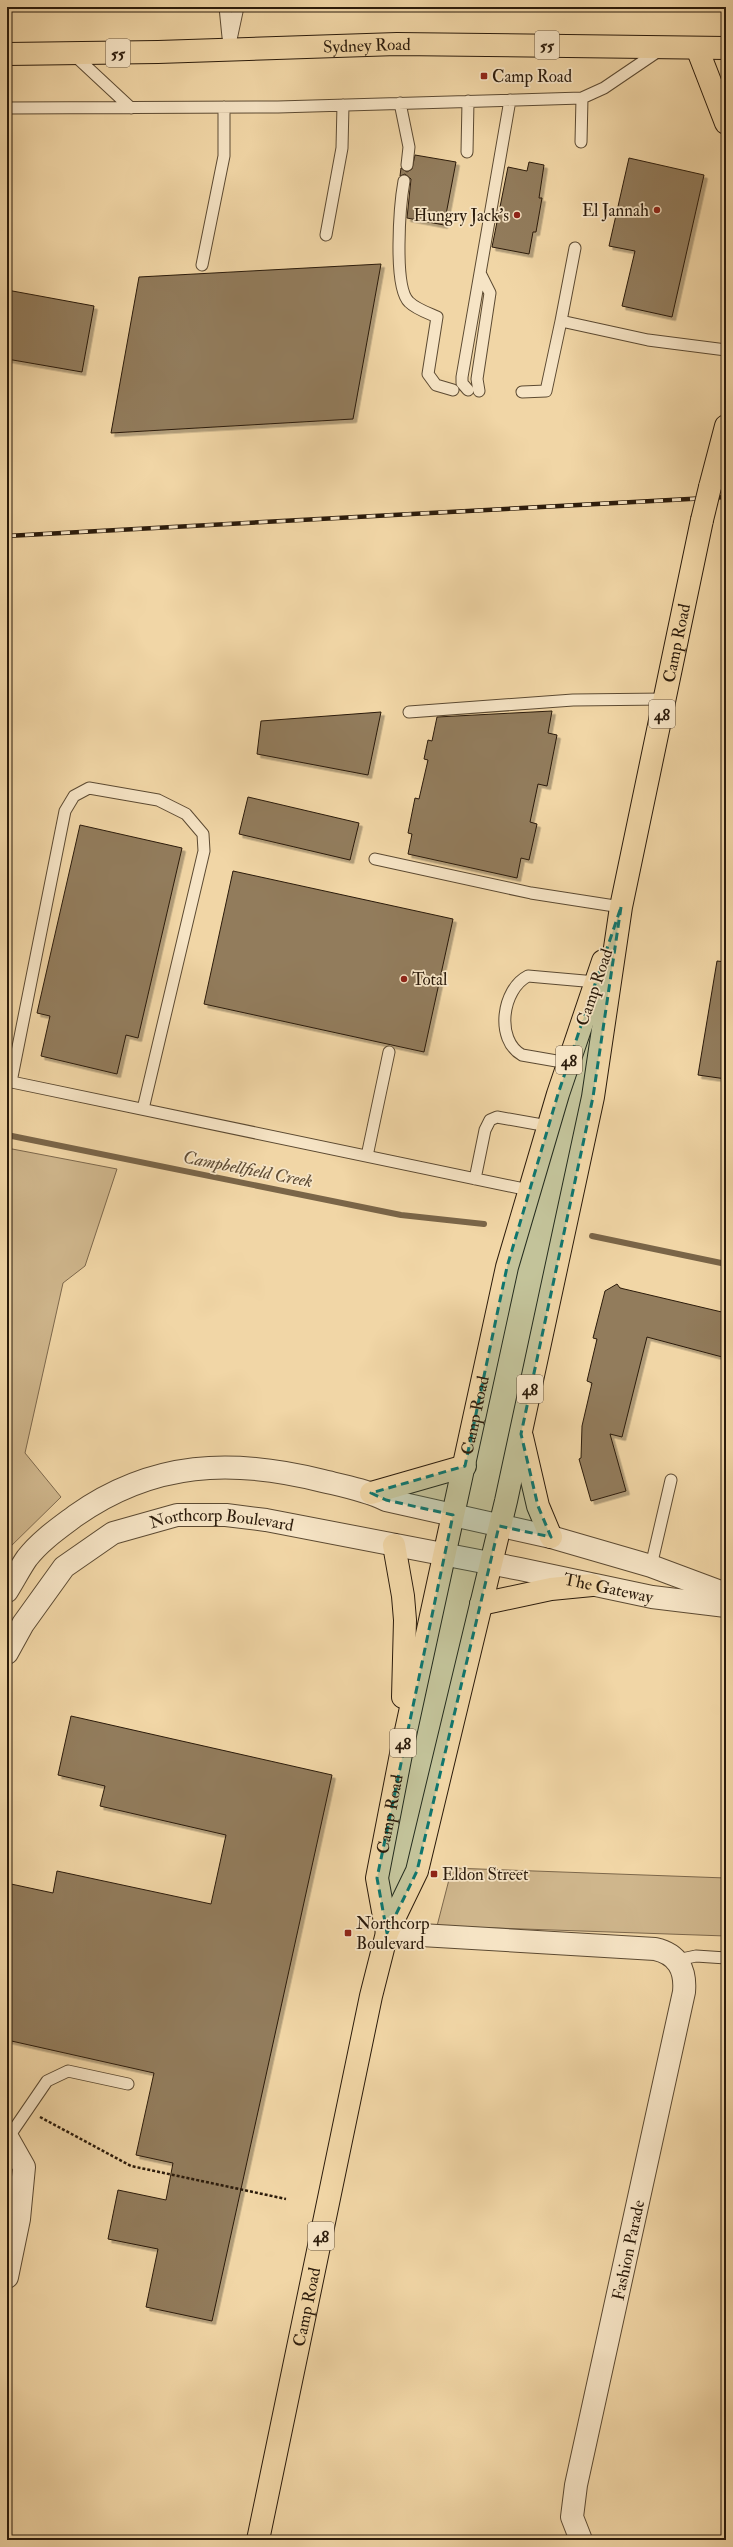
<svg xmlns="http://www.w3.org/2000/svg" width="733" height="2547" font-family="'IM FELL Double Pica',serif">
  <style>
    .green { fill: #cfb68c; stroke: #7d684c }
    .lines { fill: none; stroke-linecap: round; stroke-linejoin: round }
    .stream { stroke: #7a6548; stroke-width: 6 }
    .building { fill: #927c5c; stroke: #2b1b0b; filter: url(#shadow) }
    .service-casing { stroke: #5c4a32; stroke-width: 13 }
    .minor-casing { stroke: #5c4a32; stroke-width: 24 }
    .primary-casing { stroke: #2b1b0b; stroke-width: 24 }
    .trunk-casing { stroke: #2b1b0b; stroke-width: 24 }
    .path { stroke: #2b1b0b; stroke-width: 2.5; stroke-dasharray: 3 2; stroke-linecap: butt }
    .service { stroke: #f6e4c5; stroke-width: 11 }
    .minor { stroke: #f6e4c5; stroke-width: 22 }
    .primary { stroke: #f1d6a6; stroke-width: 22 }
    .trunk { stroke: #f1d6a6; stroke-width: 22 }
    .rail-casing { stroke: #2b1b0b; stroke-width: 4.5 }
    .rail { stroke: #f6e4c5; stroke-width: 3; stroke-dasharray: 9; stroke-linecap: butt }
    .primary-bridge-casing { stroke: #2b1b0b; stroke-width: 24; stroke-linecap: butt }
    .primary-bridge { stroke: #f1d6a6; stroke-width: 22 }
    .marked { fill: #0f766e; fill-opacity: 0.2; stroke: #0f766e; stroke-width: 3; stroke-dasharray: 8 5; stroke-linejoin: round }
    .poi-dot { fill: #8f2418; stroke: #f6e4c5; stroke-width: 1.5 }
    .labels { text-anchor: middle; stroke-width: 3.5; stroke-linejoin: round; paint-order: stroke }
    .shield { fill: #f6e4c5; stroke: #685743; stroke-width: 1 }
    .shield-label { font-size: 16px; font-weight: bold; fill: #2b1b0b }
    .street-label { font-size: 17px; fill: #2b1b0b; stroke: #f6e4c5 }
    .poi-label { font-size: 17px; fill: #2b1b0b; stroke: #f6e4c5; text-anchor: start }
    .water-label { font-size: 18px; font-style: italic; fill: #5f4c34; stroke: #f6e4c5 }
  </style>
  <defs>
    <filter id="shadow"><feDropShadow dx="3.5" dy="3.5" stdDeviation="0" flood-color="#0004"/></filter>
  </defs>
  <rect width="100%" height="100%" fill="#f1d6a6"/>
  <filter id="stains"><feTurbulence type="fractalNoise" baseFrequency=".005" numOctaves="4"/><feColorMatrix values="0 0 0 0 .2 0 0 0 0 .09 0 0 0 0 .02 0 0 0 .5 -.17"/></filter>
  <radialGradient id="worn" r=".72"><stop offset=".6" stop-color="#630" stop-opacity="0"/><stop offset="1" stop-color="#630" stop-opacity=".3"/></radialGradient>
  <path class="green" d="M7 1148 117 1169 85 1266 63 1283 25 1453 61 1497 7 1550Z
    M452 1868 726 1878V1936L437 1926Z"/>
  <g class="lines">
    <path class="stream" d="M7 1135 401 1215 484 1224
      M592 1236 726 1264"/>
  </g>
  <path class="building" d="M415 155 456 162 444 225 407 218 411 179 405 174 400 176 401 168 407 172 412 169Z
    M629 158 704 175 672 317 622 306 635 251 609 246Z
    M529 162 544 165 539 198H542L536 232H533L529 254 492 247 508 167 527 171Z
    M381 264 353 419 111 433 139 277Z
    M7 290 94 306 82 372 7 359Z
    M552 711 548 733 557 735 547 786 538 784 530 822 537 824 529 860 521 858 517 878 408 854 412 834 408 833 415 798 419 799 428 760 424 759 428 740 432 741 437 717Z
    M381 712 368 775 257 754 261 721Z
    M248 797 359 823 350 860 239 834Z
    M80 825 182 848 138 1038 126 1035 117 1074 41 1056 50 1016 37 1013Z
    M233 871 453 919 424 1052 204 1004Z
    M717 961 726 962V1079L698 1075Z
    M617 1284 620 1288 726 1313V1358L647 1337 622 1437 610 1434 626 1491 591 1501 579 1459 581 1458 582 1426 592 1383 587 1381 597 1339 593 1338 605 1291Z
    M71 1716 332 1775 212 2321 146 2307 158 2249 108 2239 118 2190 166 2200 173 2163 136 2155 154 2073 7 2040V1903L11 1884 53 1893 57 1871 211 1904 226 1835 100 1806 105 1786 58 1775Z"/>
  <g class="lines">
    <defs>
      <path id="service" d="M225 7 228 37
        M229 49 238 7
        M73 54 131 108
        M400 103 409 147 407 165
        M7 108 278 107 582 98 604 88 660 50
        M581 142 582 98
        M467 152 468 101
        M404 181C400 203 393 287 409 302 416 309 428 313 437 317L428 374 436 385 453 390
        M326 235 342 148 343 105
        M575 248 561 321 648 340 726 350
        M202 265 224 156V107
        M468 390 462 383V377L510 100
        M479 391 477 379 490 293 480 273
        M522 392 546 391 561 321
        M409 712 573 700 665 699
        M375 859 531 893 621 907
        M568 1063 522 1055C495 1040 502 989 528 976L596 982
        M7 1081 529 1190
        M11 1082 65 811 74 796 89 788 158 800 186 814 203 834 204 851 143 1109
        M367 1156 389 1052
        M475 1179 485 1130 490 1120 497 1117 548 1126
        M651 1566 671 1480
        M677 1960 696 1956 726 1958
        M8 2138 47 2081 68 2071 128 2084"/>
      <g id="minor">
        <path d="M7 1591C14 1580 20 1568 27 1558 40 1541 59 1528 75 1516 153 1461 232 1458 323 1481 344 1486 366 1490 386 1500L551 1537 651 1566 726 1594"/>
        <path id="s1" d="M7 1653 23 1624 64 1567 113 1533 177 1515H226L266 1520 520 1569 652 1597 726 1606"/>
        <path d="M387 1933 655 1949C678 1954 686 1970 684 1992L576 2485 572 2517 581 2540"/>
        <path d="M7 2137 24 2167 19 2219 7 2277"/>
      </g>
      <g id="primary">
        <path d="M710 487 726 426"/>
        <path d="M522 1437 538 1506 551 1537"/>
        <path d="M371 1493 465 1466"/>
        <path d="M394 1545 403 1596 405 1620 403 1697"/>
        <path d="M481 1604 551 1589 592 1585"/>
        <path id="s2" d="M387 1933 377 1878 402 1749 507 1267 558 1094 603 961"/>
        <path id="s3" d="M258 2540 371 1996 387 1933 417 1871 506 1501 593 1097 621 907 702 520"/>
      </g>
      <g id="trunk">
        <path d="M697 48 726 123"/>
        <path id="s4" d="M7 54 158 52 397 44 726 48"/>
      </g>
    </defs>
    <use href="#service" class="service-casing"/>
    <use href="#minor" class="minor-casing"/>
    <use href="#primary" class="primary-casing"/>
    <use href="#trunk" class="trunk-casing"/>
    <path class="path" d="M40 2117 131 2166 286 2199"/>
    <use href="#service" class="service"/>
    <use href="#minor" class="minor"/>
    <use href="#primary" class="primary"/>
    <use href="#trunk" class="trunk"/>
    <defs>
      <path id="rail" d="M7 536 726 497"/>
    </defs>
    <use href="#rail" class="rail-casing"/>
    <use href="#rail" class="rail"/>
    <defs>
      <path id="primary-bridge" d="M702 520 710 487"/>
    </defs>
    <use href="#primary-bridge" class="primary-bridge-casing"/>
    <use href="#primary-bridge" class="primary-bridge"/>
  </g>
  <path class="marked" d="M621 907 593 1097 521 1434 538 1506 551 1537 499 1526 417 1871 387 1933 377 1878 453 1515 386 1500 371 1493 465 1466 507 1267 558 1094Z"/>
  <g class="poi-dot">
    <rect x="480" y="72" width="8" height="8" rx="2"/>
    <circle cx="657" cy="210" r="4"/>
    <circle cx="517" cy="215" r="4"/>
    <circle cx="404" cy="979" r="4"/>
    <rect x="430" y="1870" width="8" height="8" rx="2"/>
    <rect x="344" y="1929" width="8" height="8" rx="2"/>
  </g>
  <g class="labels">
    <g class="shield">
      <rect x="535" y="31" width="24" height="28" rx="3"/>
      <rect x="106" y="39" width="24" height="28" rx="3"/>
      <rect x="649" y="700" width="26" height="28" rx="3"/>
      <rect x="556" y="1046" width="26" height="28" rx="3"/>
      <rect x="517" y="1375" width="26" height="28" rx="3"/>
      <rect x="390" y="1729" width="26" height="28" rx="3"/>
      <rect x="308" y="2222" width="26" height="28" rx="3"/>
    </g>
    <g class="shield-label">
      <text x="547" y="51">55</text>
      <text x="118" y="59">55</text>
      <text x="662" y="720">48</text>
      <text x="569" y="1066">48</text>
      <text x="530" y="1395">48</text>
      <text x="403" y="1749">48</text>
      <text x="321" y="2242">48</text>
    </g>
    <g class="street-label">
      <text dy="6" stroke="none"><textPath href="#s4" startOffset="360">Sydney Road</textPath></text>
      <text dy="6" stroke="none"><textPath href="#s3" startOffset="1945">Camp Road</textPath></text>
      <text transform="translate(594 987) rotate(-71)" y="6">Camp Road</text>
      <text dy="6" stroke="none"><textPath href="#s2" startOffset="529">Camp Road</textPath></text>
      <text dy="6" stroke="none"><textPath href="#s1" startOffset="274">Northcorp Boulevard</textPath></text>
      <text dy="6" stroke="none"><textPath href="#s1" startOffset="668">The Gateway</textPath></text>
      <text dy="6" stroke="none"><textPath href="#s2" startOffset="121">Camp Road</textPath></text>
      <text transform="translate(628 2250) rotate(-78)" y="6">Fashion Parade</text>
      <text dy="6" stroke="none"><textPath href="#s3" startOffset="238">Camp Road</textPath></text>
    </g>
    <g class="poi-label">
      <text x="492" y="82">Camp Road</text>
      <text x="649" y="216" text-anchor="end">El Jannah</text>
      <text x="509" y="221" text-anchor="end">Hungry Jack's</text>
      <text x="412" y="985">Total</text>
      <text x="442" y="1880">Eldon Street</text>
      <text x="356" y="1929">Northcorp<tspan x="356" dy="20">Boulevard</tspan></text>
    </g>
    <g class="water-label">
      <text transform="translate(248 1169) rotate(11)" y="6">Campbellfield Creek</text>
    </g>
  </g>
  <rect width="733" height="2547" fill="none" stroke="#f1d6a6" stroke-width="24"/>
  <rect x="8" y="8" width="717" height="2531" fill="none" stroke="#2b1b0b" stroke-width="2"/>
  <rect x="12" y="12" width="709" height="2523" fill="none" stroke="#2b1b0b"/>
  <rect width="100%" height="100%" filter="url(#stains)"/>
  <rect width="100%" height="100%" fill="url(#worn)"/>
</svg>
